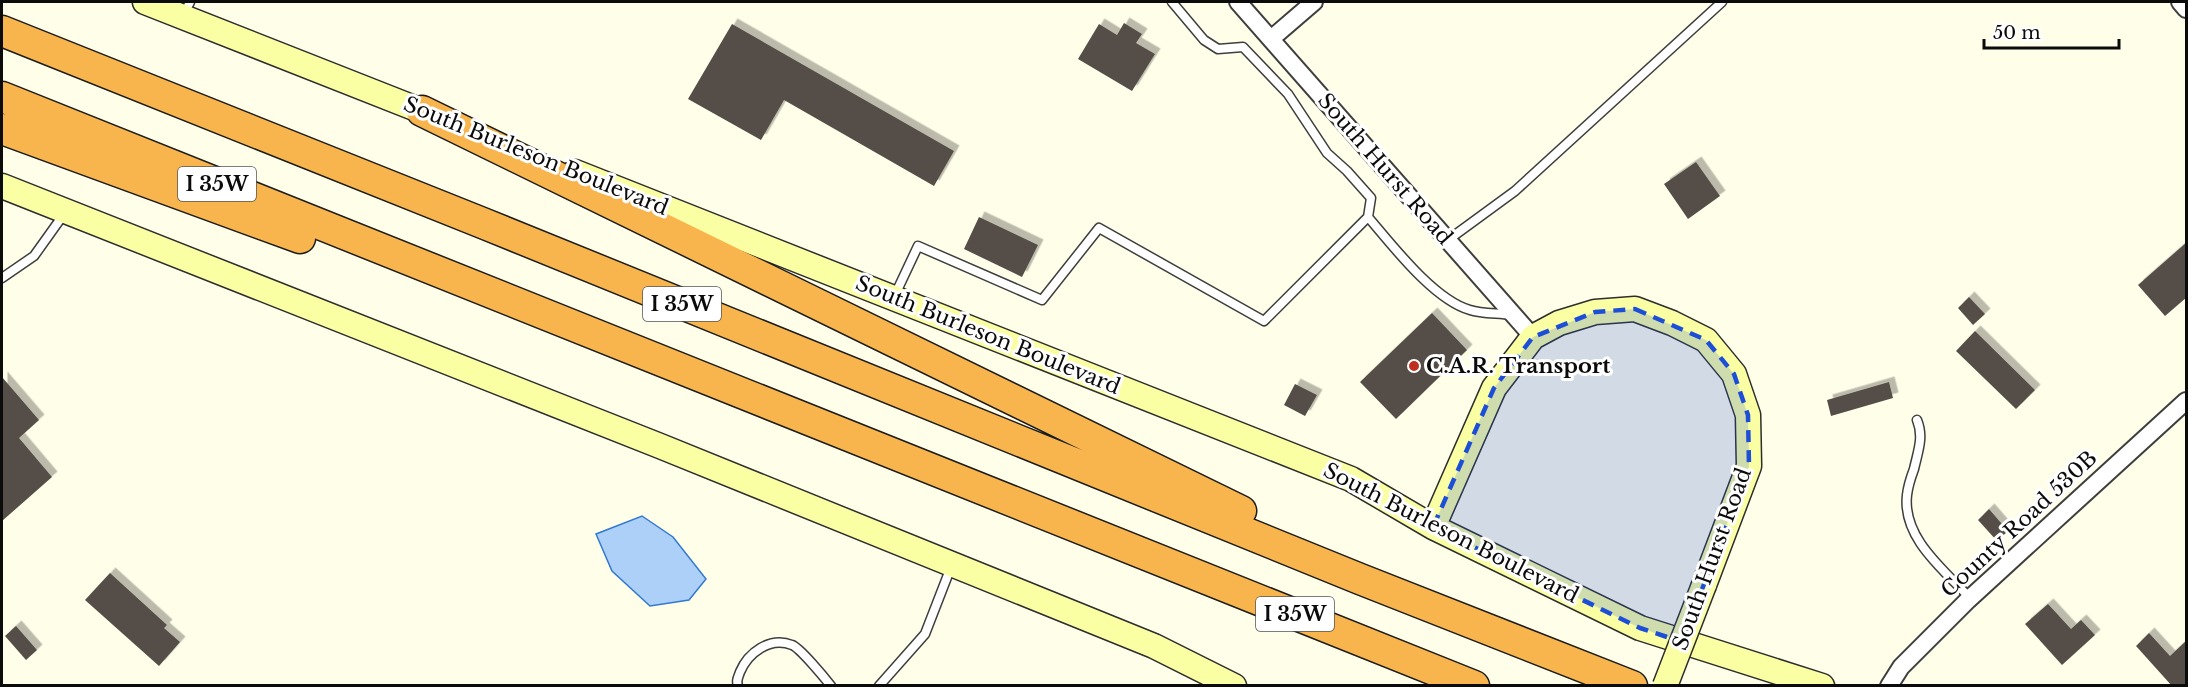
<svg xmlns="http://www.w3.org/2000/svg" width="2188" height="687" font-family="'Libre Baskerville',serif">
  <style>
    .water { fill: #add0f8; stroke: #3279d0; stroke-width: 1.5 }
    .building { fill: #544e47; filter: url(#shadow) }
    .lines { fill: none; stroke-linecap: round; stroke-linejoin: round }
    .lane-casing { stroke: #3e3e3e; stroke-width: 11 }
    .street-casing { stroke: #3e3e3e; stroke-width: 20 }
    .secondary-casing { stroke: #2d2d2d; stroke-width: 27 }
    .highway-casing { stroke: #1c1c1c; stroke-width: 33 }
    .lane { stroke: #fff; stroke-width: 8 }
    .street { stroke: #fff; stroke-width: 16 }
    .secondary { stroke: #fbffa4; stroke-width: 24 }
    .highway { stroke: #f8b54e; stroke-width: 30 }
    .secondary-bridge-casing { stroke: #2d2d2d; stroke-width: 27; stroke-linecap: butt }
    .secondary-bridge { stroke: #fbffa4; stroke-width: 24 }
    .marked { fill: #1d4ed8; fill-opacity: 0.2; stroke: #1d4ed8; stroke-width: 4.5; stroke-dasharray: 12 8; stroke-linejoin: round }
    .poi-dot { fill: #be3120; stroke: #fff; stroke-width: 2 }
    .labels { text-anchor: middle; stroke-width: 6; stroke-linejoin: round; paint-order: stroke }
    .shield { fill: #fff; stroke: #545454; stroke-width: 1.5 }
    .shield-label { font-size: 20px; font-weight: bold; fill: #0b0b0b }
    .street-label { font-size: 21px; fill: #0b0b0b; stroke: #fff }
    .poi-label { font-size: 21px; font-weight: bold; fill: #0b0b0b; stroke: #fff; text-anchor: start }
  </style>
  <defs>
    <filter id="shadow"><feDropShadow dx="5.5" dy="-5.5" stdDeviation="0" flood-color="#0004"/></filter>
  </defs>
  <rect width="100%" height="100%" fill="#fffee9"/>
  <path class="water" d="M642 516 673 537 706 579 689 600 650 606 612 571 596 534Z"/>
  <path class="building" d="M1124 23 1142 34 1136 43 1155 54 1132 91 1078 59 1099 24 1117 35Z
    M732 24 954 151 934 186 784 100 761 140 688 99Z
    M1696 162 1720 196 1688 219 1664 184Z
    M979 217 1038 245 1022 277 964 249Z
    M2187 242V297L2165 316 2138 285Z
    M1969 297 1985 314 1973 325 1958 308Z
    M1432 313 1467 350 1396 419 1360 382Z
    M1975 331 2035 390 2016 409 1956 351Z
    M2 377 39 420 19 438 52 477 2 521Z
    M1889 382 1893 398 1831 416 1827 400Z
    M1295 384 1317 395 1305 416 1284 405Z
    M1989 509 2008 531 1997 541 1978 520Z
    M110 573 167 625 164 628 180 642 159 666 85 600Z
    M2048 604 2071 629 2081 620 2095 635 2062 665 2025 624Z
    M16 626 37 650 26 660 5 636Z
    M2149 633 2170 656 2187 640V686H2172L2136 646Z"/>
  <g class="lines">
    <defs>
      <path id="lane" d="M1172 2 1204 40 1218 49 1243 47 1288 94 1327 153 1347 171 1371 198 1368 217C1392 245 1434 300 1470 310 1482 314 1498 313 1511 315
        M183 16 190 2
        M1448 240 1515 191 1722 2
        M2 278 34 256 64 214
        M894 297 918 246 1042 300 1099 228 1264 321 1368 217
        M1917 420C1924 437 1918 451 1914 469 1911 477 1908 486 1907 495 1902 538 1944 570 1970 598
        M738 686C736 680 738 678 740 672 748 653 770 636 792 645 800 648 824 677 831 686
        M879 686 925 634 951 567"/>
      <path id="street" d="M1238 2 1533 337
        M2180 2 2186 9
        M1271 39 1314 2
        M1889 686 1901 667 1968 600 2186 401"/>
      <path id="secondary" d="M145 2 437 117
        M575 172 1351 479 1433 527 1640 628 1822 686
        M2 186 660 446 1154 646 1234 686
        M1433 527 1494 388 1533 337 1559 323 1595 312 1635 309 1672 323 1706 340 1734 374 1748 415 1749 466 1704 585"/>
      <path id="highway" d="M2 31 485 224 1360 579 1632 686
        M2 97 1474 686
        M422 111 1241 511
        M2 129 300 238"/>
    </defs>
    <use href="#lane" class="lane-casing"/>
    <use href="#street" class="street-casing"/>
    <use href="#secondary" class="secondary-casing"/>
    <use href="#highway" class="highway-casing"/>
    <use href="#lane" class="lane"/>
    <use href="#street" class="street"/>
    <use href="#secondary" class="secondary"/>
    <use href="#highway" class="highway"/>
    <defs>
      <path id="secondary-bridge" d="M1665 686 1704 585"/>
    </defs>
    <use href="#secondary-bridge" class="secondary-bridge-casing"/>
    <use href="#secondary-bridge" class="secondary-bridge"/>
  </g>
  <path class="marked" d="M1635 309 1706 340 1734 374 1748 415 1749 466 1682 642 1640 628 1433 527 1494 388 1533 337 1595 312Z"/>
  <circle class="poi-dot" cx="1414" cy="366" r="6"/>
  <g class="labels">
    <g class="shield">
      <rect x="178" y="167" width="78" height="34" rx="4.5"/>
      <rect x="643" y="287" width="78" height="34" rx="4.5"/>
      <rect x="1256" y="597" width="78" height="34" rx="4.5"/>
    </g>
    <g class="shield-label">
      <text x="217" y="191">I 35W</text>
      <text x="682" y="311">I 35W</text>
      <text x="1295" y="621">I 35W</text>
    </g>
    <g class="street-label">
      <text transform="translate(536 156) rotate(22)" y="7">South Burleson Boulevard</text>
      <text transform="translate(1385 169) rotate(49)" y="7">South Hurst Road</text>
      <text transform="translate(988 335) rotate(22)" y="7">South Burleson Boulevard</text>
      <text transform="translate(2019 524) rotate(-43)" y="7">County Road 530B</text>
      <text transform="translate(1451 533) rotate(27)" y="7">South Burleson Boulevard</text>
      <text transform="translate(1712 559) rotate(-70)" y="7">South Hurst Road</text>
    </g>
    <g class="poi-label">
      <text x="1426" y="373">C.A.R. Transport</text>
    </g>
  </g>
  <rect width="2188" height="687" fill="none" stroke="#0b0b0b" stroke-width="6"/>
  <path d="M1984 39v9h135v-9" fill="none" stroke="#0b0b0b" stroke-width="3"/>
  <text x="1993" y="39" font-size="18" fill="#0b0b0b" stroke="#ffffff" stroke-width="4.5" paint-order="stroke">50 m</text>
</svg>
